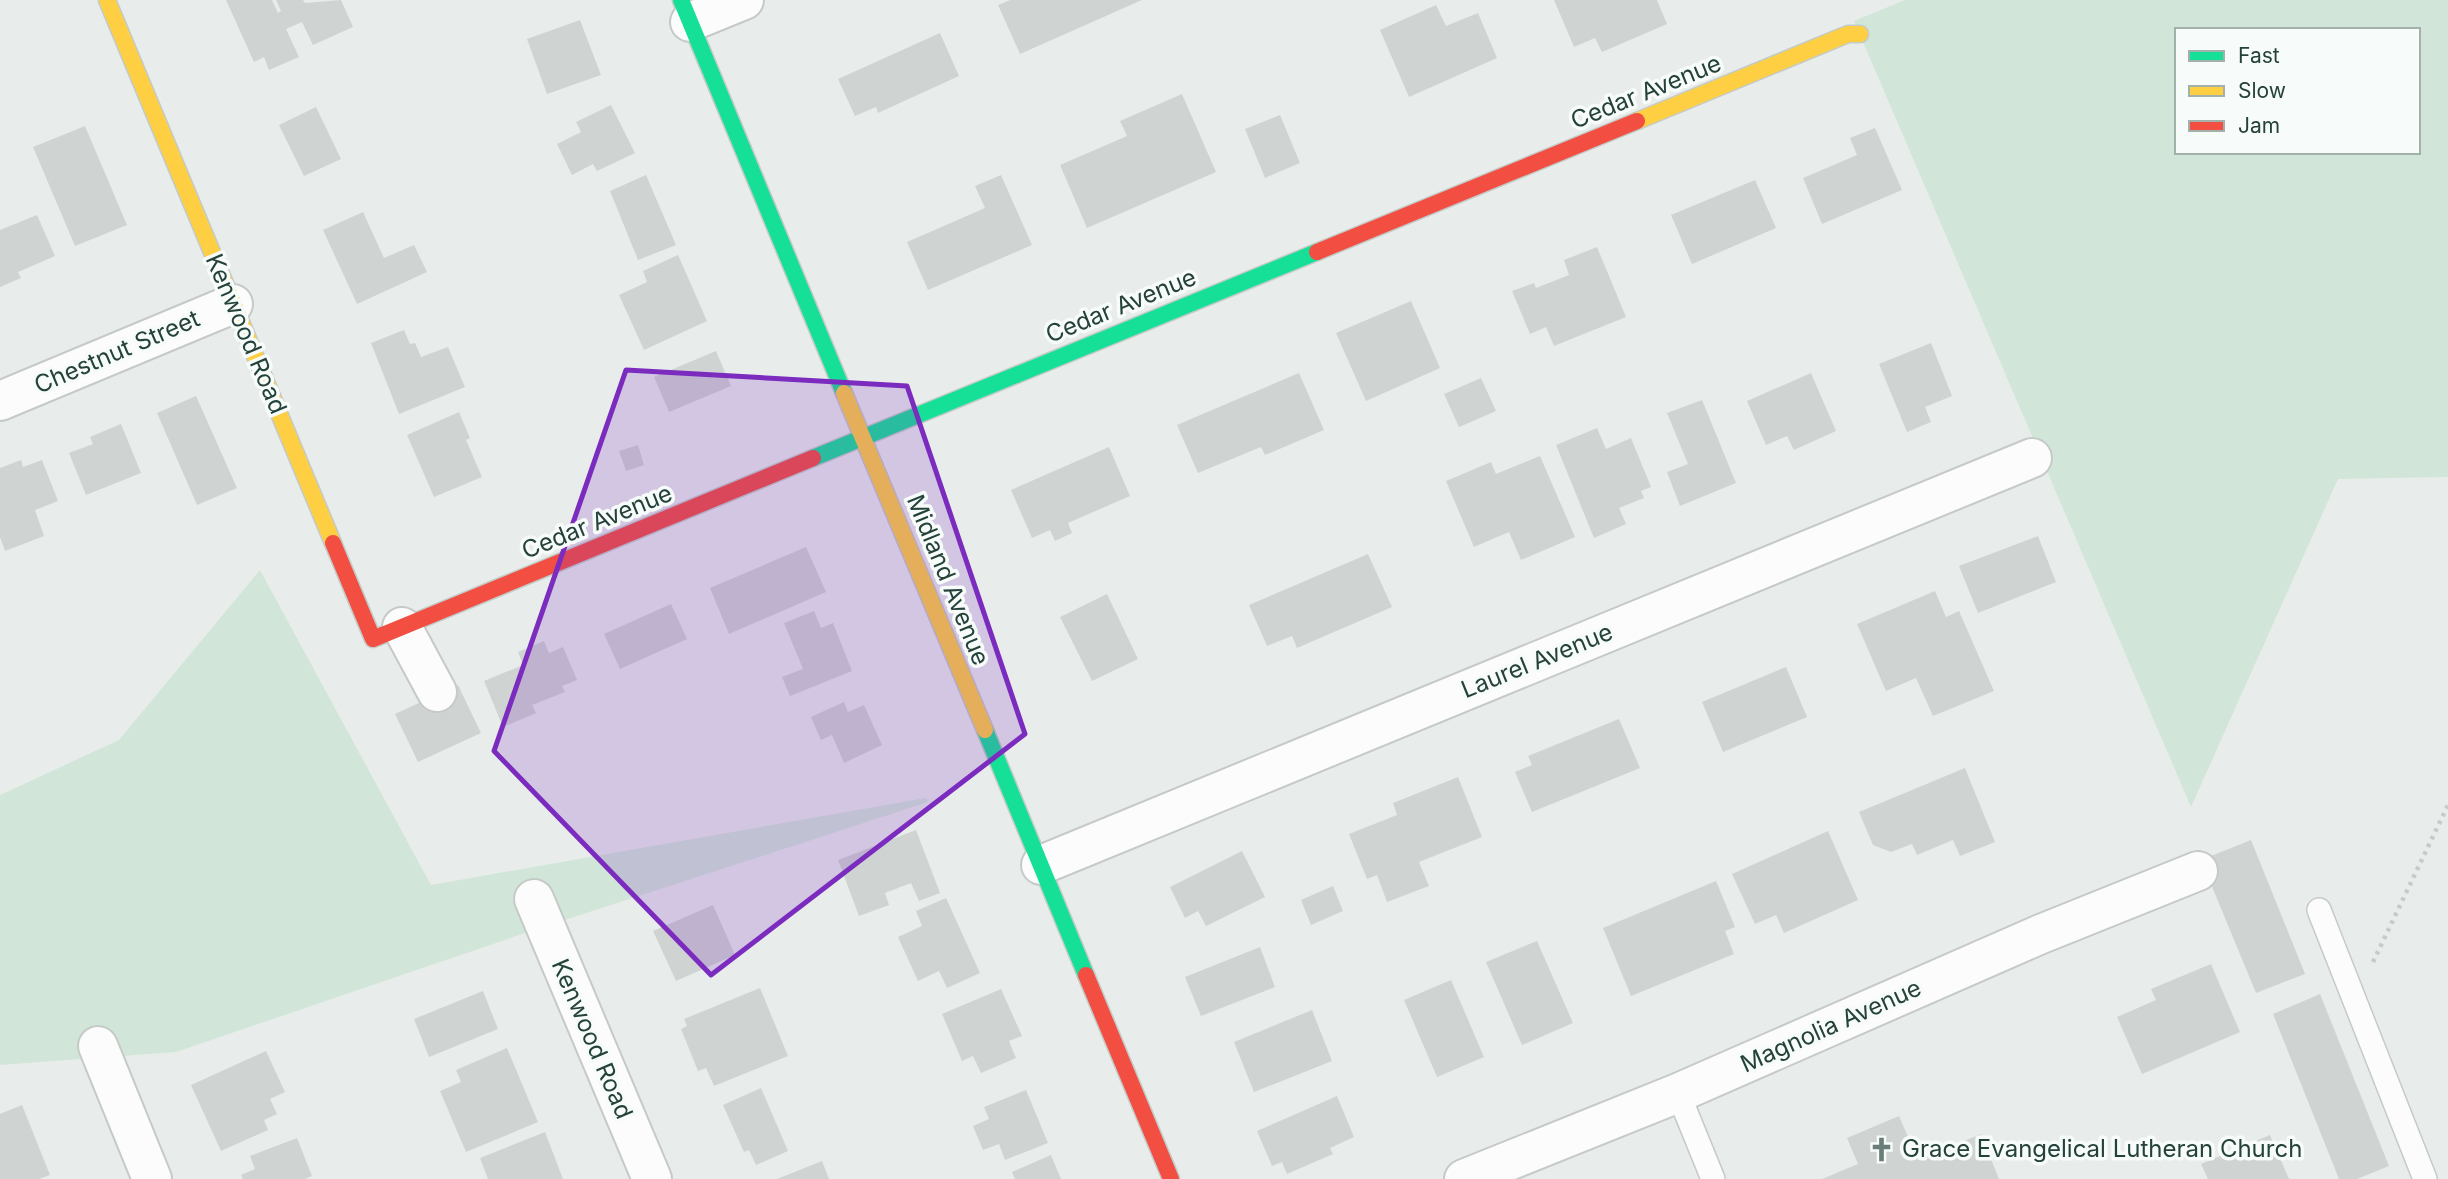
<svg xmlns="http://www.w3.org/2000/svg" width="2448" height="1179" font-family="Inter,sans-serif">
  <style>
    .green { fill: #d1e6d8; fill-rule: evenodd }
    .building { fill: #cfd4d2 }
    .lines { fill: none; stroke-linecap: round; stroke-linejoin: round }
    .lane-casing { stroke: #c5cac8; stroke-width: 26 }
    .street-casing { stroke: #c5cac8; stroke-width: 42 }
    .fast-casing { stroke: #c3cbc8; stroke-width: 19 }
    .slow-casing { stroke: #c3cbc8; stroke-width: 19 }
    .jam-casing { stroke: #c3cbc8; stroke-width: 19 }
    .path { stroke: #c3ccca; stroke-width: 4.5; stroke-dasharray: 3.5 5; stroke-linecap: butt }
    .lane { stroke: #fcfcfc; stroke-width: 23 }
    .street { stroke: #fcfcfc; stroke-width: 38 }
    .fast { stroke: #16e098; stroke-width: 16 }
    .slow { stroke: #ffcf43; stroke-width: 16 }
    .jam { stroke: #f24e42; stroke-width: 16 }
    .marked { fill: #7b2cbf; fill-opacity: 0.2; stroke: #7b2cbf; stroke-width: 5; stroke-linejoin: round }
    .labels { text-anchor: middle; stroke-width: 7; stroke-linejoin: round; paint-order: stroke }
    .street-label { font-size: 24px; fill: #24423a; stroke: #f7fbf9 }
    .poi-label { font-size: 24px; fill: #24423a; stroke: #f7fbf9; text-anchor: start }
  </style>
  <rect width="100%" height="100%" fill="#e8edeb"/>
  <path class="green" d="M1905 0H2448V477L2338 479 2191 807 1854 21ZM2177 30H2418V152H2177Z
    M260 570 431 885 926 798 928 802 534 930 176 1052 0 1065V795L119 740Z"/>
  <path class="building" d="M226 0H272L278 13 281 11 276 0H303L305 3 341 0 353 27 313 45 302 22 286 29 299 57 269 70 264 57 254 62Z
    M1010 0H1142L1020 54 998 5Z
    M1554 0H1657L1667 24 1602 52 1595 38 1574 47Z
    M1436 5 1446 26 1478 13 1497 58 1409 97 1380 30Z
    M580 20 601 75 547 94 527 39Z
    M940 33 959 76 878 113 876 107 855 116 838 79Z
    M1182 94 1216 172 1087 228 1060 165 1127 136 1120 121Z
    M611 105 635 153 597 171 593 164 572 175 557 144 581 132 576 122Z
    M316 107 341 159 304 176 279 125Z
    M1280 115 1300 163 1265 178 1245 129Z
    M85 126 127 225 75 246 33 147Z
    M1875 128 1902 190 1822 224 1803 178 1857 155 1850 138Z
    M646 175 676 245 638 260 610 191Z
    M1001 175 1032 245 928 290 907 242 985 208 975 186Z
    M1755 180 1776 228 1692 264 1671 215Z
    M363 212 384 258 414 245 427 272 357 304 323 230Z
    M37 215 55 256 18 272 21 278 0 287V230Z
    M1597 247 1626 317 1554 346 1546 327 1530 334 1512 291 1534 283 1536 288 1569 275 1564 260Z
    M678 255 707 321 644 350 619 295 647 282 643 271Z
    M1411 301 1440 368 1366 401 1336 333Z
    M404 330 410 344 415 343 421 357 448 347 465 387 399 414 371 343Z
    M1931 343 1952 396 1925 407 1931 422 1907 432 1879 364Z
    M716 351 731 386 669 412 654 377Z
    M1299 373 1324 430 1265 455 1261 447 1198 473 1177 425Z
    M1811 373 1836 431 1794 450 1787 436 1766 445 1747 401Z
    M1481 378 1496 411 1459 427 1444 394Z
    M196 396 237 488 197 505 157 413Z
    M1702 400 1736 483 1680 506 1667 472 1688 464 1667 413Z
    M459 412 470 438 466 440 482 477 434 497 407 435Z
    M121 424 141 473 86 495 69 453 93 444 90 437Z
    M1597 428 1606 449 1631 438 1651 487 1641 491 1644 498 1619 508 1626 524 1594 538 1556 445Z
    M638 445 644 465 626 471 619 451Z
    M1109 447 1130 496 1068 523 1072 533 1055 541 1050 530 1032 538 1011 490Z
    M1540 456 1575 537 1521 560 1509 532 1474 547 1446 481 1491 462 1496 474Z
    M21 460 23 467 42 460 58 501 35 510 44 536 5 551 0 537V468Z
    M2038 536 2056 582 1978 613 1959 566Z
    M806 547 826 592 729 634 710 588Z
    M1368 554 1392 607 1297 648 1292 636 1267 646 1249 605Z
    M1935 591 1946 617 1959 611 1994 691 1933 716 1916 678 1886 691 1857 624Z
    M1107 594 1138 659 1092 681 1060 617Z
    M671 604 687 639 620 669 604 634Z
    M814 611 821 628 833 623 852 671 790 696 782 677 803 669 784 623Z
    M544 641 549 653 563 647 577 680 562 686 565 692 532 705 536 713 503 727 484 681 523 665 518 652Z
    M1786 667 1807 717 1723 752 1702 702Z
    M458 685 481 733 418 762 395 714Z
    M844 702 848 712 864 705 882 745 844 763 832 735 821 740 811 717Z
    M1619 719 1640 768 1532 812 1515 772 1532 765 1528 756Z
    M1965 768 1995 842 1960 856 1953 840 1917 855 1912 844 1891 852 1873 845 1859 812Z
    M1458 777 1482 837 1419 862 1429 886 1387 902 1377 875 1367 879 1349 834 1397 815 1393 803Z
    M916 830 940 893 919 901 911 883 885 893 889 905 859 916 838 860Z
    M1828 831 1858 900 1784 933 1776 915 1755 924 1732 874Z
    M2251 840 2305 974 2256 993 2201 860Z
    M1242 851 1265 897 1206 926 1198 911 1185 918 1170 887Z
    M1716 881 1735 927 1725 931 1734 954 1631 996 1603 928Z
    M1333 886 1343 911 1311 925 1301 900Z
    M946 898 980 973 947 988 939 971 918 981 898 937 922 926 916 911Z
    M713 905 735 955 676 981 653 931Z
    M1537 941 1573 1023 1522 1045 1486 962Z
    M1260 947 1275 987 1201 1016 1185 977Z
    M2211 964 2240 1032 2142 1074 2117 1017 2156 1000 2151 989Z
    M1451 980 1484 1057 1437 1077 1404 1000Z
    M760 988 788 1056 714 1086 706 1068 698 1071 681 1029 687 1026 684 1019Z
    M1001 989 1022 1036 1009 1041 1016 1058 981 1073 973 1056 962 1061 942 1014Z
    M483 991 498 1029 429 1057 414 1019Z
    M2320 994 2389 1166 2357 1179H2339L2273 1014Z
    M1312 1010 1332 1061 1254 1092 1234 1042Z
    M507 1048 538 1122 466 1152 440 1091 461 1082 456 1070Z
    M266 1051 285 1092 270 1099 277 1114 264 1120 268 1130 221 1151 191 1085Z
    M761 1088 788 1151 756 1165 749 1150 744 1152 723 1105Z
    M1026 1090 1048 1143 1005 1160 999 1144 983 1150 973 1126 989 1119 984 1107Z
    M1337 1096 1354 1137 1330 1148 1333 1154 1287 1174 1282 1162 1272 1166 1257 1131Z
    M22 1105 50 1175 39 1179H0V1114Z
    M1899 1116 1918 1160 1981 1134 1999 1179H1822L1858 1164 1847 1138Z
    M545 1132 563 1179H488L480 1158Z
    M2270 1135 2289 1179H2208L2201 1164Z
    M297 1138 312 1176 305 1179H243L241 1175 255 1169 250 1156Z
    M1051 1155 1061 1179H1015L1012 1172Z
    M822 1161 829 1179H777Z"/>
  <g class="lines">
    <defs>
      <path id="lane" d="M2319 910 2425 1179
        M1678 1093 1713 1179"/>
      <path id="street" d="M690 22 744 0
        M0 401 233 304
        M402 627 437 692
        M1041 865 2032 458
        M534 899 652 1179
        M98 1046 152 1179
        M1464 1179 1678 1093 2041 934 2198 871"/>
      <path id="fast" d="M681 0 844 393
        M813 458 1317 252
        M985 730 1086 975"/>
      <path id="slow" d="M107 0 333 543
        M1637 121 1848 34H1860
        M844 393 985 730"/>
      <path id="jam" d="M1317 252 1637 121
        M333 543 373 639 813 458
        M1086 975 1171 1179"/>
    </defs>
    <use href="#lane" class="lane-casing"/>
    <use href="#street" class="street-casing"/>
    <use href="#fast" class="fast-casing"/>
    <use href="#slow" class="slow-casing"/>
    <use href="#jam" class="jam-casing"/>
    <path class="path" d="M2373 962 2448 805"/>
    <use href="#lane" class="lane"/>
    <use href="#street" class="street"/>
    <use href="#fast" class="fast"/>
    <use href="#slow" class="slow"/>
    <use href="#jam" class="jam"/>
  </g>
  <path class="marked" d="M626 370 907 386 1025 734 711 975 494 751Z"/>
  <defs>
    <symbol id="church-bare" viewBox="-9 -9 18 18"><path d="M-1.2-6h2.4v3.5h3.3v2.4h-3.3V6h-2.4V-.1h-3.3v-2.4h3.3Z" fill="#697e78" stroke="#f7fbf9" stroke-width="2.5" paint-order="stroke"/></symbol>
  </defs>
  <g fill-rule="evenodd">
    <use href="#church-bare" x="1864" y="1132" width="35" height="35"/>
  </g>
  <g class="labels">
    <g class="street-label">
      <text transform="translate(1646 92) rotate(-22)" y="8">Cedar Avenue</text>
      <text transform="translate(1121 306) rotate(-22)" y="8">Cedar Avenue</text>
      <text transform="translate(246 334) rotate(67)" y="8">Kenwood Road</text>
      <text transform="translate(117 352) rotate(-23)" y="8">Chestnut Street</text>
      <text transform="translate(597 522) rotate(-22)" y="8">Cedar Avenue</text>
      <text transform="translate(948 580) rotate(68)" y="8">Midland Avenue</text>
      <text transform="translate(1537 661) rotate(-22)" y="8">Laurel Avenue</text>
      <text transform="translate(1831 1026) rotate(-24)" y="8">Magnolia Avenue</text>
      <text transform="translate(592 1039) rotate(67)" y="8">Kenwood Road</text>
    </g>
    <g class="poi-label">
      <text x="1902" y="1157">Grace Evangelical Lutheran Church</text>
    </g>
  </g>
  <rect x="2175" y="28" width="245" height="126" fill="#f7fbf9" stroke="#a3b1ad" stroke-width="2"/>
  <rect x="2189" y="51" width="35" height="10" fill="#16e098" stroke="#a3b1ad" stroke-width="2"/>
  <text x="2238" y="63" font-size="21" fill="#24423a">Fast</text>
  <rect x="2189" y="86" width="35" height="10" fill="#ffcf43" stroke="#a3b1ad" stroke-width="2"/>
  <text x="2238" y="98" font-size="21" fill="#24423a">Slow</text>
  <rect x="2189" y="121" width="35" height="10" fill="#f24e42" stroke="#a3b1ad" stroke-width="2"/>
  <text x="2238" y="133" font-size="21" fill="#24423a">Jam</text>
</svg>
